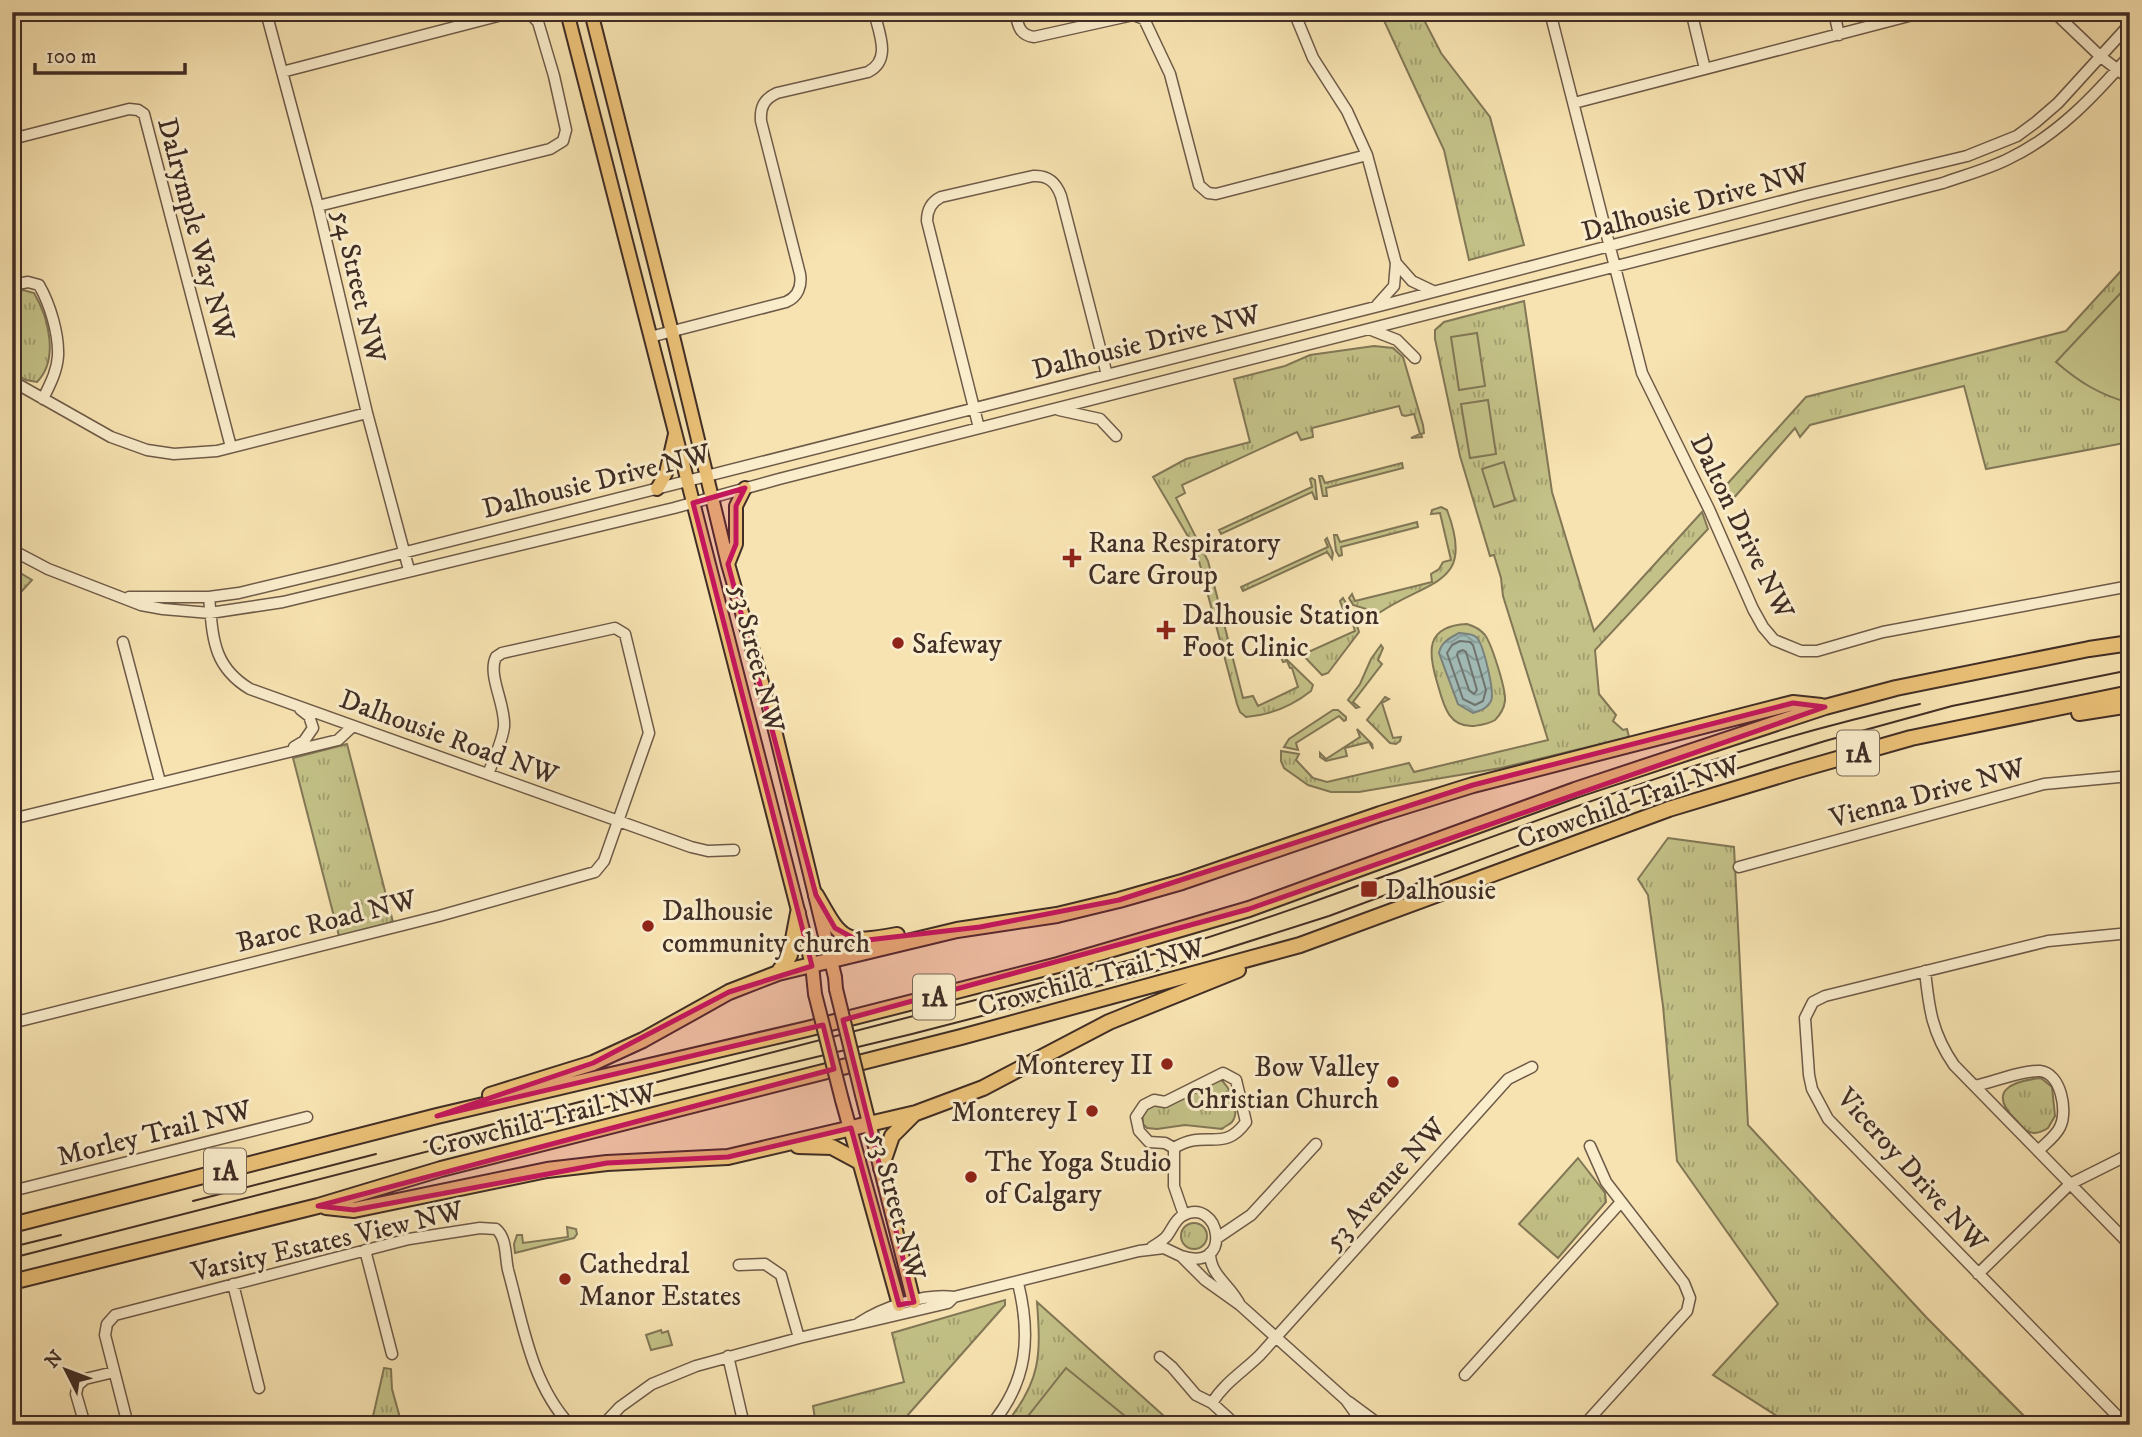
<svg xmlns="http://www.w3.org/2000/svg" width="2142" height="1437" font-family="'IM FELL DW Pica',serif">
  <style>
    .grass { fill: url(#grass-tufts); stroke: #827756; stroke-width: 2; fill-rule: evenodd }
    .garden { fill: #c3c187; stroke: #827756; stroke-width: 2 }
    .water { fill: url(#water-waves); stroke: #7a827c; stroke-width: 2 }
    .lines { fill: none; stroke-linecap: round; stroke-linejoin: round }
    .shore { stroke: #70746e; stroke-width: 2 }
    .minor-casing { stroke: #6e5a48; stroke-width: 13 }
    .major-casing { stroke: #402d25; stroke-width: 16 }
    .highway-casing { stroke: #402d25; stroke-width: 18 }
    .minor { stroke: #faedcc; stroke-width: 10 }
    .major { stroke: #ecc278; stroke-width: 12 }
    .highway { stroke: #ecc278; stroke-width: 14 }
    .tram { stroke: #402d25; stroke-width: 2 }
    .major-bridge-casing { stroke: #402d25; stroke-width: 16; stroke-linecap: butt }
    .major-bridge { stroke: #ecc278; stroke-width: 12 }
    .marked { fill: #c2185b; fill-opacity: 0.2; stroke: #c2185b; stroke-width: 5; stroke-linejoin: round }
    .poi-dot { fill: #8f2418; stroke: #faedcc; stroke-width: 2.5 }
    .labels { text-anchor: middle; stroke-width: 6; stroke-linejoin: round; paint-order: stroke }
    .shield { fill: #faedcc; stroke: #786757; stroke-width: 2 }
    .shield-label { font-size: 26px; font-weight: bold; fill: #402d25 }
    .street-label { font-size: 28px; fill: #402d25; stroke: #faedcc }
    .poi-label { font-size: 28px; fill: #402d25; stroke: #faedcc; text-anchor: start }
  </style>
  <defs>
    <pattern id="grass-tufts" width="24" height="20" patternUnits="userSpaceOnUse" patternTransform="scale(1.75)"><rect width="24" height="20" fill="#c3c187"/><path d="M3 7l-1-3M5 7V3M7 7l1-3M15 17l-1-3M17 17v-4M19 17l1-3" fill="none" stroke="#a09d6e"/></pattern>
    <pattern id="water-waves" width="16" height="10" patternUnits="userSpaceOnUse" patternTransform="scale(1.75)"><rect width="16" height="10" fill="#a1bbb6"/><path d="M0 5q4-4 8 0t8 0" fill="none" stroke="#859894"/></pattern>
  </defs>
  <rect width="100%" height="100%" fill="#f7e3b1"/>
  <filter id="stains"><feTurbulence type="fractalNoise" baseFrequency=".00286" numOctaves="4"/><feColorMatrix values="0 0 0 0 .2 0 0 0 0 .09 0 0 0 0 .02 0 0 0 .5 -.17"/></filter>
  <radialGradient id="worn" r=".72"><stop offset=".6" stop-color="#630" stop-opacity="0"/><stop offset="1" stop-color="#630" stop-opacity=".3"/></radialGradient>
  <path class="grass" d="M1380 12H1420L1441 53 1490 117 1524 245 1469 260 1444 150Z
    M2130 261V442L1986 469 1964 386 1810 425 1800 437 1795 428 1725 508 1719 493 1806 397 2066 331Z
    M23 290 34 293C49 318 59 360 37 382L26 380 12 372V294Z
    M1524 301 1552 492 1594 631 1702 512 1708 529 1595 650 1599 694 1616 715 1613 721 1623 730 1627 729 1629 737 1501 768 1359 792H1331L1308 785 1284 768 1281 761V751L1299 754 1296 760 1313 778 1327 782 1409 763 1414 772 1548 740 1503 596 1501 578 1494 555 1490 556 1460 456 1435 339V330L1444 322Z
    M1374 346 1393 348 1403 357 1423 425 1424 433 1421 434 1422 437 1411 438 1420 434 1414 414 1405 416 1402 415 1399 406 1312 428 1313 437 1301 440 1297 432 1182 485 1185 493 1176 498 1208 561 1243 698 1253 696 1258 706 1298 687 1292 668H1290L1287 661 1283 662 1281 657 1283 656 1313 685 1311 691C1292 706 1270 715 1246 717L1240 712 1237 704 1196 550 1153 477 1186 459 1250 442 1234 379 1285 366 1310 355Z
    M1402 463 1403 468 1326 488 1327 496H1323L1319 476H1322L1325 483Z
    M1312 478 1315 480 1317 499H1315L1312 492 1221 534 1219 530 1312 487 1310 479Z
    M1441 507 1447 510C1476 586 1429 579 1379 613L1353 605 1349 598 1352 594 1355 601 1432 582 1431 574 1439 569 1443 562 1451 560 1440 513 1431 514 1432 510Z
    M1417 522 1418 527 1341 547 1342 555 1339 556 1336 551 1334 535H1337L1340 542Z
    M1327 538 1333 553 1332 559 1327 552 1243 591 1241 587 1328 547 1325 540Z
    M12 568 32 580 12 602Z
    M1343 598 1355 619 1359 632 1328 673 1322 675 1298 650 1300 648 1304 654 1355 631 1349 612H1344L1340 601Z
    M1467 624C1474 626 1480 629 1485 635 1492 645 1506 689 1505 701 1504 708 1500 715 1495 720 1489 724 1481 725 1474 726 1447 728 1443 702 1437 682 1428 652 1425 626 1467 624ZM1459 633 1476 637 1447 674C1438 649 1436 648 1459 633Z
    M1381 645 1383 648 1378 660 1382 664 1353 702 1359 707 1356 708 1348 700 1360 684 1371 659Z
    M1385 697 1389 699 1382 703 1393 738 1401 737 1400 741 1396 744 1390 743 1367 720Z
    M1333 710H1338L1346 717V720L1344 721 1339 716 1296 743 1298 750 1284 747 1289 739Z
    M1357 729 1372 744 1373 749 1369 742 1345 748 1347 756 1326 761 1320 757V753L1326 759 1360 737Z
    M347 744 393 922 339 936 293 758Z
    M1668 838 1734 847 1748 1125 1927 1318 2033 1425H1791L1713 1375 1778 1304 1677 1161 1663 1006 1648 895 1638 879Z
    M2041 1078 2052 1087 2055 1116 2048 1128C2042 1132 2034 1135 2027 1131 2023 1129 2019 1123 2015 1119 1987 1091 2012 1081 2041 1078Z
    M1220 1079C1230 1087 1241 1110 1232 1122 1229 1125 1225 1126 1222 1129L1185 1125 1157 1129 1147 1128 1143 1124 1142 1109Z
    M1578 1158 1605 1193 1606 1202 1558 1258 1519 1224Z
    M1181 1236a13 13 0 1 1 26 0a13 13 0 1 1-26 0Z
    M567 1227 576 1229 577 1234 574 1238 515 1253 514 1244 517 1235H522L523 1243 568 1237Z
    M1005 1300V1305L899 1425H816L813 1406 904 1382 892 1333Z
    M1037 1302 1174 1425H1005C1041 1381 1041 1356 1037 1302Z
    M384 1368 391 1369 392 1389 402 1425H371Z"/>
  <path class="garden" d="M2130 283V403C2100 395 2079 382 2056 362Z
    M1477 333 1485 386 1459 390 1451 337Z
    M1488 400 1496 454 1470 458 1461 404Z
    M1504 462 1515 500 1494 507 1482 469Z
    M661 1330 662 1333 668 1331 672 1345 651 1350 646 1335Z
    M1066 1368 1136 1425H1021Z"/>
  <path class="water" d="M1459 633C1464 634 1471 633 1476 637 1483 642 1495 692 1491 701 1487 709 1481 710 1473 713L1458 704 1439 653C1441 642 1450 638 1459 633Z"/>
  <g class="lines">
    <path class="shore" d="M1460 641 1470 642 1473 645 1486 690 1483 701 1475 705 1463 699 1447 653 1452 645Z
      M1463 650 1466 652 1477 690 1474 694 1469 690 1457 655 1458 652Z"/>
    <defs>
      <path id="minor" d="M266 12 318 206 367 413 409 570
        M1015 12C1018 25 1019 35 1034 37L1133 15 1144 19 1170 74 1199 185 1208 193 1216 194 1367 155
        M1294 12 1313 58 1347 111 1367 155 1396 263 1394 286 1377 305
        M1550 12 1642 373 1709 509 1753 609 1763 627 1774 640 1801 651H1817L1883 632 2130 586
        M1834 12 1839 35
        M2054 12 2101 57 2130 79
        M1692 15 1705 69
        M282 72 513 12
        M1574 103 1924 12
        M12 139 129 109 138 110 144 114 231 447
        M318 206 550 149 563 141 566 130 554 76 538 22 528 12
        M1397 264 1412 281 1433 291
        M12 285 28 282 39 285C50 304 59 334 58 356 57 372 49 386 43 399
        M1369 329 1397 340 1415 358
        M650 337 786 302C798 297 802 286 800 274L761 121C760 107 764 99 777 93L868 72C892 60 879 33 874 12
        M12 381 111 437 147 450 174 454 217 451 367 413
        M1059 410 1100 419 1116 436
        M979 428 927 221C927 210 931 202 941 197L1033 176C1048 175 1056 182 1061 196L1107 375
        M12 550 48 569 141 605 163 609 210 613 283 602 674 508 779 479 1943 183C1965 175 1989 169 2010 158 2058 135 2095 95 2130 55
        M129 597H209L239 593 335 570 1391 303 1805 195 1967 156 2017 136 2036 122 2058 103 2130 24
        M209 597C213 637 212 666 250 689L691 847 708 851 734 850
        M123 642 160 782
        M294 747 304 741 313 728 309 716 300 709
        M12 819 338 740 353 726
        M1739 867 2044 784 2130 776
        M1925 971C1929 1009 1932 1033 1954 1065L2130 1245
        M12 1023 439 916 595 872 604 861 649 733 625 634 615 628 502 653 496 657C487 675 506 705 504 727 502 742 494 759 488 774
        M1223 1073 1236 1080 1246 1122C1223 1154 1206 1128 1174 1148L1165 1143 1149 1142 1139 1131 1136 1117 1144 1105 1154 1100 1165 1102Z
        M1975 1086C1993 1082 2023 1070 2040 1071 2061 1073 2068 1111 2060 1127 2056 1136 2045 1144 2038 1151
        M1174 1148V1186L1184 1215
        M12 1191 307 1117
        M1217 1238 1251 1215 1316 1144
        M1152 1247C1157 1244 1162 1241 1166 1237 1172 1230 1174 1221 1182 1216 1220 1194 1235 1274 1181 1256
        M365 1250 392 1354
        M1210 1253C1210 1276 1231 1285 1240 1305
        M739 1265 765 1264 781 1275 799 1338
        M1978 1274 2070 1184 2130 1154
        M233 1284 259 1388
        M859 1323C883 1307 925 1293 954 1297L1139 1251 1164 1248 1181 1256 1205 1280 1240 1305 1346 1400 1356 1414 1368 1425
        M728 1356 744 1425
        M1160 1357 1172 1367 1196 1395 1212 1403 1236 1425
        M1465 1375 1621 1202
        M1349 1402 1380 1425
        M1212 1403C1224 1383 1244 1371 1260 1355L1508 1079 1532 1067
        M85 1425 76 1394 78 1385 85 1379 114 1372
        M113 1425 127 1421
        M128 1425 105 1335 107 1324 115 1315 409 1239 480 1228 496 1229C507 1238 505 1257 508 1270 523 1324 531 1383 570 1425
        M603 1425 620 1407 652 1384 696 1366 799 1338 948 1303 954 1297
        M991 1425C1028 1381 1031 1336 1018 1283
        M1584 1425 1687 1311 1690 1298 1684 1283 1606 1182 1590 1146
        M2126 1425 1828 1119 1812 1089 1809 1075 1805 1018 1813 1002 1825 996 2048 941 2130 933"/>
      <path id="major" d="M567 12 812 965 815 994
        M591 12 672 332 728 564 771 714 835 977 836 989
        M657 489 666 473 675 434
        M728 564 736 544V506L745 488
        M862 1095 914 1302
        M842 1100 899 1305"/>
      <path id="highway" d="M2079 713 2130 705
        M816 895C842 941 843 945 897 935
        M778 973 790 955 798 913
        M490 1095 593 1063 643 1040 729 992 778 973 957 930 1057 915 1119 900 1182 882 1380 814 1473 785 1793 703 1821 706
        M798 1146 832 1147 858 1161
        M881 1168 892 1136 914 1114
        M326 1207 354 1210 547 1170 607 1163 728 1157 916 1113 983 1088 1109 1022 1238 970
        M12 1225 437 1116 807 1029 1058 965 1249 909 1575 790 1825 707 1896 688 2089 649 2130 643
        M12 1282 318 1206 441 1169 961 1037 1300 945 1669 809 1795 771 1911 738 2130 693"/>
    </defs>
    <use href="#minor" class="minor-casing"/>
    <use href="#major" class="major-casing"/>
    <use href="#highway" class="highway-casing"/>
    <use href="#minor" class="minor"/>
    <use href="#major" class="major"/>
    <use href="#highway" class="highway"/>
    <path class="tram" d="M424 1142 1162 952C1416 874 1660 760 1920 704
      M193 1201 376 1154
      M12 1247 61 1235
      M12 1258 511 1130 912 1034 1156 971 1329 916 1668 790 1825 741 1952 706 2130 670"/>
    <defs>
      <path id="major-bridge" d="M836 989 862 1095
        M815 994 842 1100"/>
    </defs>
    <use href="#major-bridge" class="major-bridge-casing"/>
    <use href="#major-bridge" class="major-bridge"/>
  </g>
  <path class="marked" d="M745 488 736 506V544L728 564 816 895 835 928 859 941 980 927 1119 900 1473 785 1793 703 1825 707 1249 909 843 1020 914 1302 899 1305 851 1128 728 1157 607 1163 354 1210 318 1206 834 1069 823 1025 437 1116 593 1063 729 992 812 966 693 503Z"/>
  <g class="poi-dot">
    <path d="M1068.5 547.5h7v7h7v7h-7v7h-7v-7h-7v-7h7z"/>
    <path d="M1162.5 619.5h7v7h7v7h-7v7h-7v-7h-7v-7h7z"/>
    <circle cx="898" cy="643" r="7"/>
    <rect x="1360" y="880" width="18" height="18" rx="3.5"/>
    <circle cx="648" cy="926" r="7"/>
    <circle cx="1167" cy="1064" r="7"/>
    <circle cx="1393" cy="1082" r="7"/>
    <circle cx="1092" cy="1111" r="7"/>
    <circle cx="971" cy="1177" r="7"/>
    <circle cx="565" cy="1279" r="7"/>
  </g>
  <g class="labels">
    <g class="shield">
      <rect x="1837" y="730.5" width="42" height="45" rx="5"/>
      <rect x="913" y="974.5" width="42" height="45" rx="5"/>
      <rect x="204" y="1148.5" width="42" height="45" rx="5"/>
    </g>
    <g class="shield-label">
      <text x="1858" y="762">1A</text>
      <text x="934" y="1006">1A</text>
      <text x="225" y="1180">1A</text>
    </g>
    <g class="street-label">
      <text transform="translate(1695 201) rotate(-15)" y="10">Dalhousie Drive NW</text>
      <text transform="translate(197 229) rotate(75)" y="10">Dalrymple Way NW</text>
      <text transform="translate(360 286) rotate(77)" y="10">54 Street NW</text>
      <text transform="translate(1146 341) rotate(-14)" y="10">Dalhousie Drive NW</text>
      <text transform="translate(596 480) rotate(-14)" y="10">Dalhousie Drive NW</text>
      <text transform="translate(1743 526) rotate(64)" y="10">Dalton Drive NW</text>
      <text transform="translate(758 658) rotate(76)" y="10">53 Street NW</text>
      <text transform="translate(449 736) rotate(20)" y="10">Dalhousie Road NW</text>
      <text transform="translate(1927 792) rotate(-15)" y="10">Vienna Drive NW</text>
      <text transform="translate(1628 801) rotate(-19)" y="10">Crowchild Trail NW</text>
      <text transform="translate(326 920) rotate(-14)" y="10">Baroc Road NW</text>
      <text transform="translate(1091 976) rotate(-15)" y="10">Crowchild Trail NW</text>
      <text transform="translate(542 1119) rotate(-14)" y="10">Crowchild Trail NW</text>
      <text transform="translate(154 1132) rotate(-14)" y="10">Morley Trail NW</text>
      <text transform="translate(1913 1169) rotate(48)" y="10">Viceroy Drive NW</text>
      <text transform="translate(1384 1183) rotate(-48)" y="10">53 Avenue NW</text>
      <text transform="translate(898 1206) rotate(75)" y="10">53 Street NW</text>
      <text transform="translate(327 1240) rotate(-13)" y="10">Varsity Estates View NW</text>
    </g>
    <g class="poi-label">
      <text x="1088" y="552">Rana Respiratory<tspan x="1088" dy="32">Care Group</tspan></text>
      <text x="1182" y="624">Dalhousie Station<tspan x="1182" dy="32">Foot Clinic</tspan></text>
      <text x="912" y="653">Safeway</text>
      <text x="1385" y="899">Dalhousie</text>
      <text x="662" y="920">Dalhousie<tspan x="662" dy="32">community church</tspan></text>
      <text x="1153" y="1074" text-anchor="end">Monterey II</text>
      <text x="1379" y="1076" text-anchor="end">Bow Valley<tspan x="1379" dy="32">Christian Church</tspan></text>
      <text x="1078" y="1121" text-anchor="end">Monterey I</text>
      <text x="985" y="1171">The Yoga Studio<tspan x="985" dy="32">of Calgary</tspan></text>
      <text x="579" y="1273">Cathedral<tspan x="579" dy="32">Manor Estates</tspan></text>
    </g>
  </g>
  <rect width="2142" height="1437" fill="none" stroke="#f7e3b1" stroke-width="42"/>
  <rect x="14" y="14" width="2114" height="1409" fill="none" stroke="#402d25" stroke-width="3.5"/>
  <rect x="21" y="21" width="2100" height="1395" fill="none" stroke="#402d25" stroke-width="2"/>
  <g transform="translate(66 1370) rotate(312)" stroke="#faedcc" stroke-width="5" paint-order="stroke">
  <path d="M0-5L12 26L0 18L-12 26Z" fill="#402d25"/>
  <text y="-10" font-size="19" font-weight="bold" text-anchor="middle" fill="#402d25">N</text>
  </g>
  <path d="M35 63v10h150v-10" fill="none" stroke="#402d25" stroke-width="3.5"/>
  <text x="46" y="63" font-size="21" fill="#402d25" stroke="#faedcc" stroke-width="5" paint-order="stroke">100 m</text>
  <rect width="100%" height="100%" filter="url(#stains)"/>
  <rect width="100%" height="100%" fill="url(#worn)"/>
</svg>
